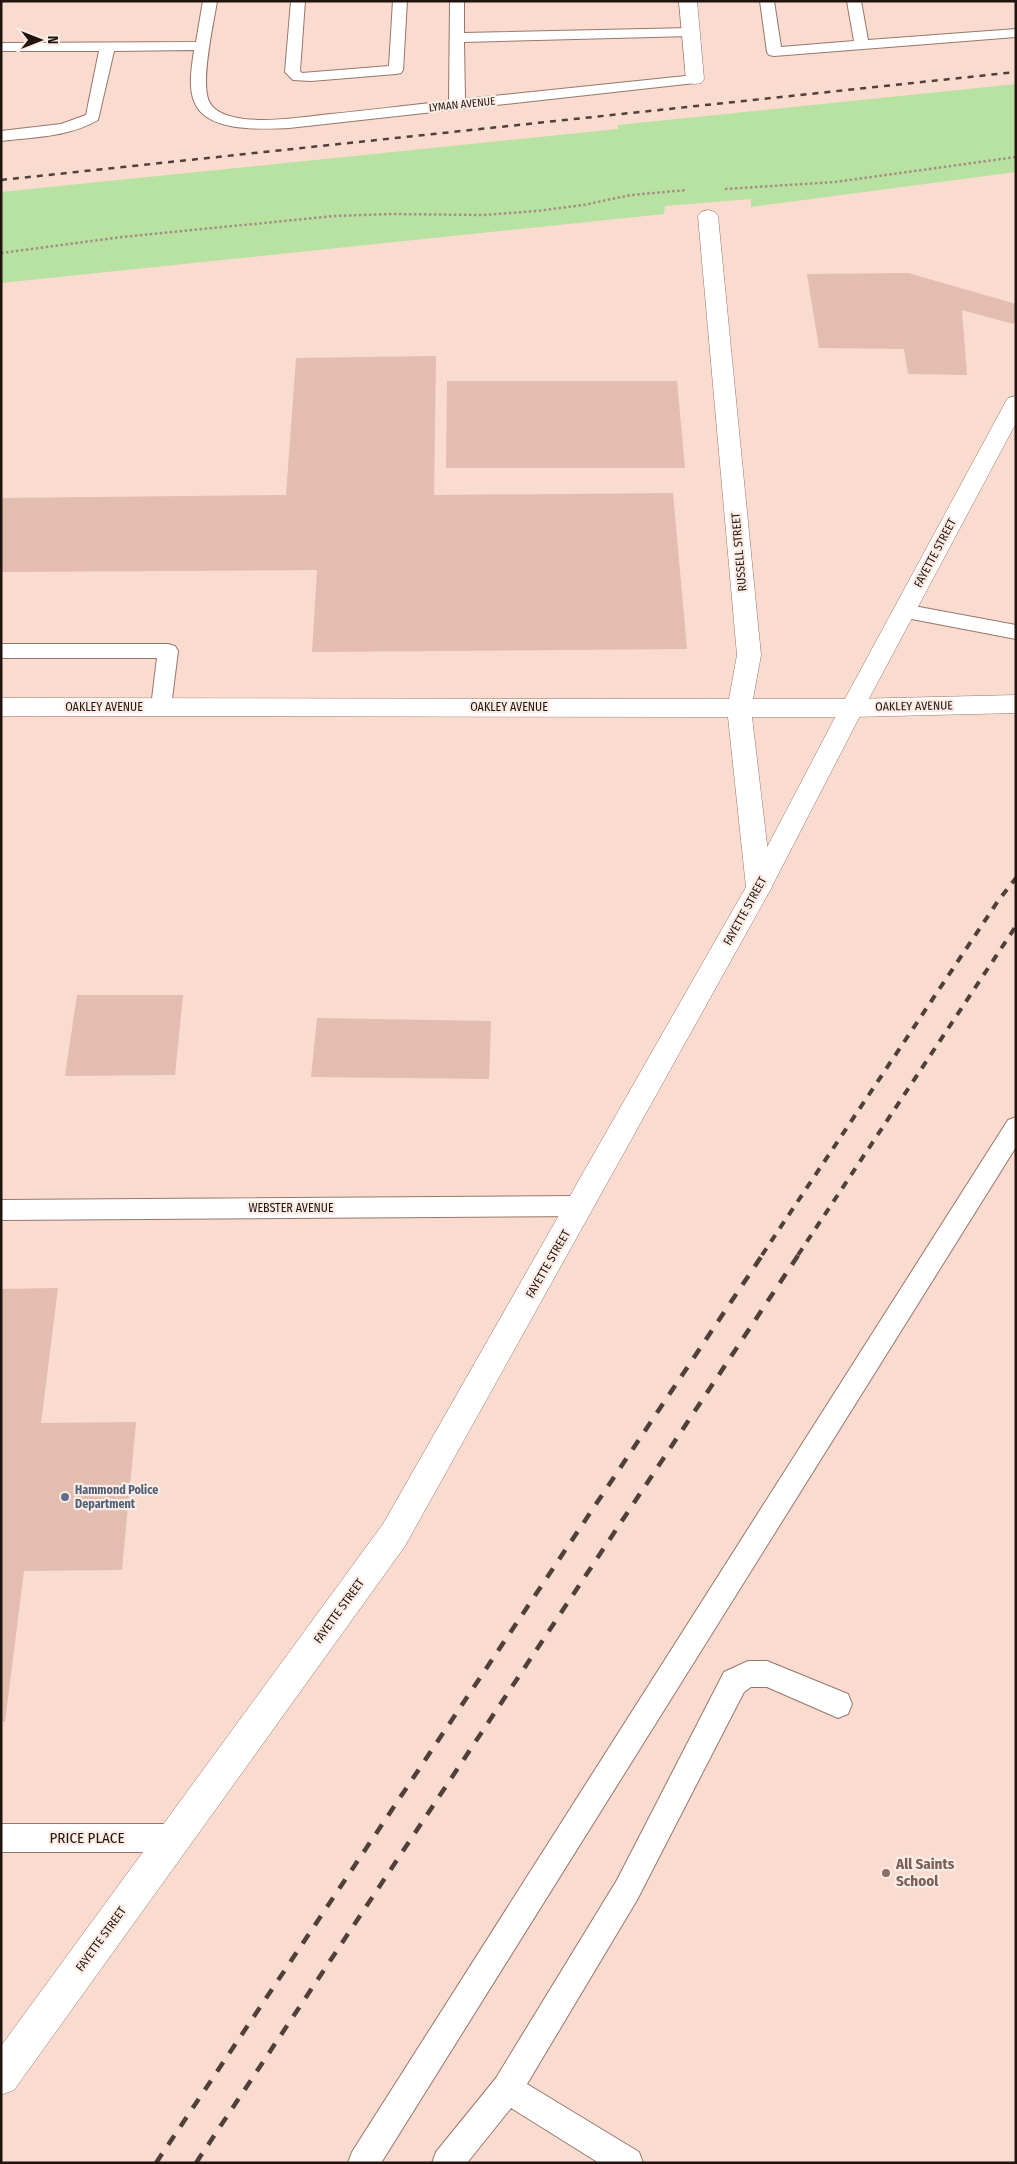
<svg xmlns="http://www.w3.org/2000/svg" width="1017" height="2164" font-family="'Fira Sans Condensed',sans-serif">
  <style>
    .green { fill: #b8e2a1 }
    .building { fill: #e3bdb0 }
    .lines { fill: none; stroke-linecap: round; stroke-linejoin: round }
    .lane-casing { stroke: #99766a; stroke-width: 2 }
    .street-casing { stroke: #99766a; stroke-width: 1 }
    .secondary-casing { stroke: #99766a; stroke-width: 1 }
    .path { stroke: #a68e85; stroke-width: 2.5; stroke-dasharray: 2.5 2.5; stroke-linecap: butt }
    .lane { fill: #fff; fill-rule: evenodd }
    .street { fill: #fff; fill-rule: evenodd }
    .secondary { fill: #fff; fill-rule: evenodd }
    .rail-far2 { stroke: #514039; stroke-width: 2.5; stroke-dasharray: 6 6; stroke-linecap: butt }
    .rail-far1 { stroke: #514039; stroke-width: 4; stroke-dasharray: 8 8; stroke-linecap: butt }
    .rail { stroke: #514039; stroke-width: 4.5; stroke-dasharray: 11 11; stroke-linecap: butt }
    .service-dot { fill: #5c6f8a; stroke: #fcece6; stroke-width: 2 }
    .education-dot { fill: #8d6e63; stroke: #fcece6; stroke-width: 2 }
    .labels { text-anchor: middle; stroke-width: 4.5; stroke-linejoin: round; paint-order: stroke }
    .far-street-label { font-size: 11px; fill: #21140f; stroke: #fcece6 }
    .street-label { font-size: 12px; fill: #21140f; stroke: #fcece6 }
    .service-label { font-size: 12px; font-weight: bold; fill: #4e5e75; stroke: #fcece6; text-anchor: start }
    .near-street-label { font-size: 15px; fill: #21140f; stroke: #fcece6 }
    .near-education-label { font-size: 15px; font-weight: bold; fill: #785e54; stroke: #fcece6; text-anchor: start }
  </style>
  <rect width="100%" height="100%" fill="#fadbcf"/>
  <path class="green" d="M1016 84V172L751 207V199L665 206 664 214 1 283V192L618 129V125Z"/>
  <path class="building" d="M908 273 1016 304V320L1013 324 962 310 967 375 908 374 904 349 819 348 807 274Z
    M436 356 434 495 673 493 687 649 312 652 317 570 1 572V498L286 495 296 358Z
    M447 381H677L685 468H446Z
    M77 995H183L175 1075 65 1076Z
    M317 1018 491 1021 489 1079 311 1077Z
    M58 1288 41 1423 136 1422 122 1570 24 1571 5 1722H1V1289Z"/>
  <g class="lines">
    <defs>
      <path id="lane" d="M203 1H217C214 22 199 86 210 103 216 114 232 117 244 119 273 122 302 117 331 114 371 110 410 105 449 101L450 1H464V33L691 28 696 29 698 32 696 35 691 36 464 42 465 99 695 75 700 76 702 79 700 82 695 83 289 128C262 129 205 133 194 101 188 86 192 66 194 50L114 51 98 120C69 137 34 137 1 141V131L61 124 86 115 99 51H1V43L196 42Z
        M291 1H305L300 71 302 73 389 66 393 1H407L403 70 401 73 396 74 311 81 293 80 285 72Z
        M760 1H774L781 47 854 41 847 1H861L868 40 1016 29V37L774 56 769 55 767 52Z
        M903 604 1016 625V639L896 616 894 611 896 606Z
        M1 644H168L175 646 178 651 171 707 168 712 161 714 154 712 151 707 157 658H1Z
        M1016 1117V1147L381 2163H348L352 2152 1008 1120Z
        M581 1196 589 1199 593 1206 589 1213 581 1216 1 1220V1200Z
        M748 1661H767L848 1694 852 1704 848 1714 838 1718 767 1687H751L744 1692 637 1900 527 2084 639 2152 643 2163H599L511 2108 467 2163H432L436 2152 496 2078 617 1880 724 1672Z
        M1 1824H173L183 1828 187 1838 183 1848 173 1852H1Z"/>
      <path id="street" d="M679 1H697L704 79 701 83 695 84 689 83 686 79Z
        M708 210 715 212 718 216 761 655 753 699H852L1016 695V713L852 717H752L772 887 768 894 759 897 750 894 746 887 728 717 1 716V698L729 699 737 655 698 216 701 212Z"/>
      <path id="secondary" d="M1016 396V423L864 708 768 894 405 1546 14 2090 1 2095V2046L383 1524 750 880 840 708 1005 403 1008 398Z"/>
    </defs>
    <use href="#lane" class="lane-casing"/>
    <use href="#street" class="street-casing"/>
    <use href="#secondary" class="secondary-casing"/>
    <path class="path" d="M725 189 835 182 1016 157
      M1 253 122 237 334 216 391 214 483 215 537 211 583 205 631 195 687 190"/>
    <use href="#lane" class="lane"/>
    <use href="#street" class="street"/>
    <use href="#secondary" class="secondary"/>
    <path class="rail-far2" d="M1 180 1016 72"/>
    <path class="rail-far1" d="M762 1255 998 901 1016 878
      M798 1255 1016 926"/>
    <path class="rail" d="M156 2163 763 1254
      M196 2163 799 1254"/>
  </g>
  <circle class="service-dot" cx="65" cy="1497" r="5"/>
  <circle class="education-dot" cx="886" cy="1873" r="5"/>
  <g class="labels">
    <g class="far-street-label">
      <text transform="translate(462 104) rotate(-6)" y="4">LYMAN AVENUE</text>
    </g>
    <g class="street-label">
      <text transform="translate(739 552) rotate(-95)" y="4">RUSSELL STREET</text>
      <text transform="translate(935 553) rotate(-62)" y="4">FAYETTE STREET</text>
      <text transform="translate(914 706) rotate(-1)" y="4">OAKLEY AVENUE</text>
      <text x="104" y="711">OAKLEY AVENUE</text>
      <text x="509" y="711">OAKLEY AVENUE</text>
      <text transform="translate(745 911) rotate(-61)" y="4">FAYETTE STREET</text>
      <text x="291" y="1212">WEBSTER AVENUE</text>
      <text transform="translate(548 1264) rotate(-60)" y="4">FAYETTE STREET</text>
      <text transform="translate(339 1611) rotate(-54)" y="4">FAYETTE STREET</text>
      <text transform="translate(101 1939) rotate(-54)" y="4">FAYETTE STREET</text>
    </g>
    <g class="service-label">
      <text x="75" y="1494">Hammond Police<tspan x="75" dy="14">Department</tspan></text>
    </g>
    <g class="near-street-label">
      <text x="87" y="1843">PRICE PLACE</text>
    </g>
    <g class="near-education-label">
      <text x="896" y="1869">All Saints<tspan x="896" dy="17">School</tspan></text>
    </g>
  </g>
  <rect width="1017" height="2164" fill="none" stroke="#21140f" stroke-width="5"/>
  <g transform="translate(40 40) rotate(90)" stroke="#fcece6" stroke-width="4" paint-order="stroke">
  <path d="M0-4L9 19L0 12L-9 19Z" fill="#21140f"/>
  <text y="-8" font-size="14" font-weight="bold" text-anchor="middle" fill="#21140f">N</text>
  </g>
</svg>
